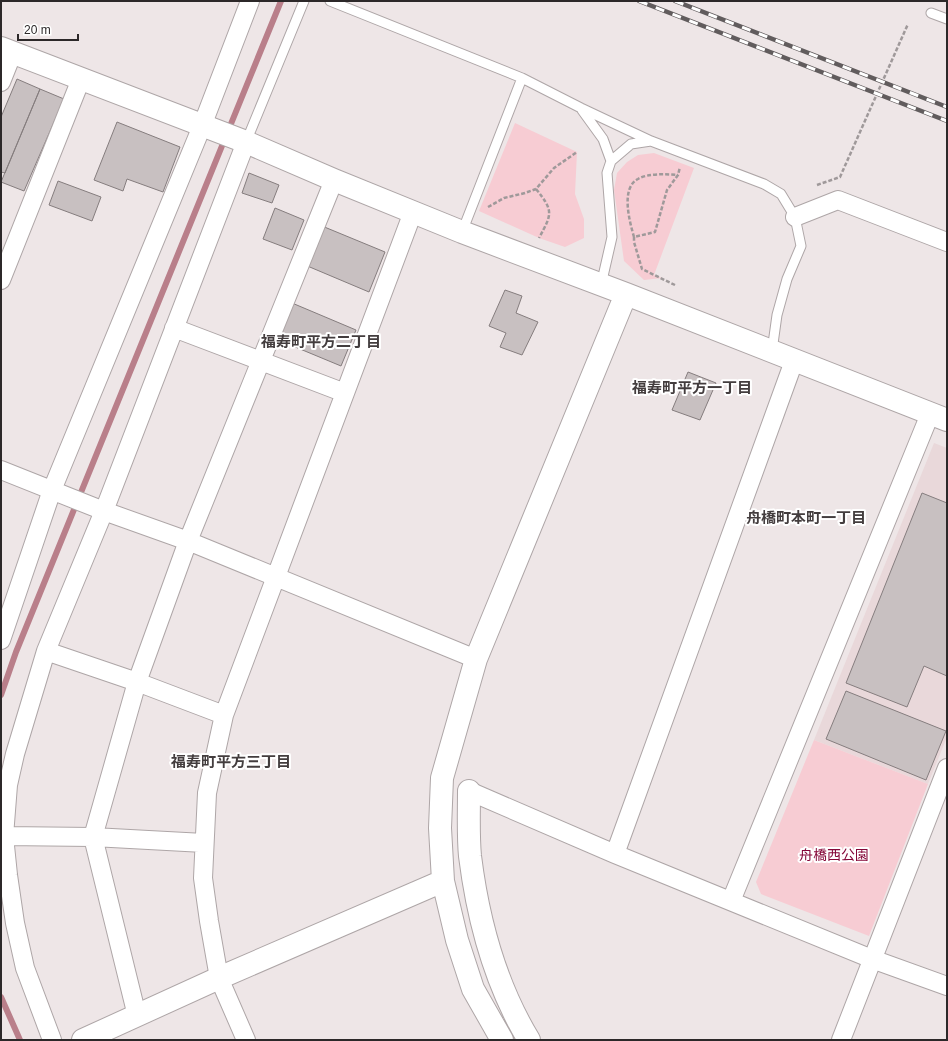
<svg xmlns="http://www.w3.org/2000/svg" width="948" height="1041" font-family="Arial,'Noto Sans JP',sans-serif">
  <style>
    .built { fill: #e9d8da }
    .green { fill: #f7ccd3 }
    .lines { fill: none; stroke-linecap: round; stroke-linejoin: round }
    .stream { stroke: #b97f8a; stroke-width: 6 }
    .building { fill: #c8c0c1; stroke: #857d7e }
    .lane-casing { stroke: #aea6a7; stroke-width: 11 }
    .street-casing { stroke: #aea6a7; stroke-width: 20 }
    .secondary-casing { stroke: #aea6a7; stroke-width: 24 }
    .path { stroke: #9f999a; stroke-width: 2.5; stroke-dasharray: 4 2; stroke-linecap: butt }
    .lane { stroke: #fff; stroke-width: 9 }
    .street { stroke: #fff; stroke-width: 18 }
    .secondary { stroke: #fff; stroke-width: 22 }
    .rail-casing { stroke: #615c5d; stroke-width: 4.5 }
    .rail { stroke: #fff; stroke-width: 3; stroke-dasharray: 9; stroke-linecap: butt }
    .labels { text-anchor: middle; stroke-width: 4; stroke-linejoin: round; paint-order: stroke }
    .park-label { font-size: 14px; fill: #840738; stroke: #fff }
    .neighbourhood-label { font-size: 15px; font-weight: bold; fill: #433d3e; stroke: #fff }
  </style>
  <rect width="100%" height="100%" fill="#eee6e7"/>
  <path class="built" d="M934 443 947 448V737L928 784 814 740Z"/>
  <path class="green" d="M515 123 577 152 575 194 584 219V238L565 247 539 238 479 211Z
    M654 153 694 168 654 275 662 278 644 280 624 261 614 190 617 173 627 162 638 155Z
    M814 740 928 784 869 936 761 894 756 882Z"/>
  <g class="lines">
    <path class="stream" d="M1 695 16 652 281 1
      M1 997 20 1040"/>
  </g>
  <path class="building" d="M17 79 40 89 5 173 1 172V117Z
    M40 89 64 99 24 191 1 182Z
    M117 122 180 147 163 192 127 179 123 191 94 180Z
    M249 173 279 185 272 203 242 193Z
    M58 181 101 197 92 221 49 205Z
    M275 208 304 220 292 250 263 239Z
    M322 226 385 252 369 292 305 265Z
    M505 290 522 296 516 313 538 322 522 355 500 347 506 333 489 326Z
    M292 303 356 330 341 366 276 339Z
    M688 372 716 383 700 420 672 410Z
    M922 493 947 503V676L924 666 907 707 846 683Z
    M846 691 946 731 926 780 826 739Z"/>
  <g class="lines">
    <defs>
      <path id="lane" d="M330 1 522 78 581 108 651 141 764 184 781 194 795 217 801 246 787 279 777 315 772 351
        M931 13 947 19
        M582 110 603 139 611 161
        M246 142 304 1
        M462 232 522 78
        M601 285 612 237 607 173 611 161 631 144 651 141"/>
      <path id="street" d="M1 82 13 52
        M795 217 838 200 947 242
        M1 280 81 79
        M174 328 345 393
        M1 470 104 511 188 541 476 659
        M1 640 52 490 202 126 250 1
        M46 651 137 682 224 715
        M469 791 615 854 872 959 947 986
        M4 836 93 837 204 843
        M615 854 794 361
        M731 901 930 414
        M137 1016 93 837 137 682 188 541 334 180
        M52 1040 25 968 15 923 8 875 4 836 8 785 15 754 46 651 104 511 246 142
        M246 1040 219 978 209 921 203 878 207 793 224 715 413 212
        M841 1040 947 768"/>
      <path id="secondary" d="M1 48 246 142 334 180 462 232 626 294 947 420
        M469 791C469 813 468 835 470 856 478 920 495 984 529 1040
        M83 1040 219 978 443 881
        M502 1040 473 989 457 940 443 881 440 828 442 778 476 659 626 294"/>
    </defs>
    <use href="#lane" class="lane-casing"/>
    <use href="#street" class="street-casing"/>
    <use href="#secondary" class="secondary-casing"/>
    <path class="path" d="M817 185 840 177 908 24
      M536 189C554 211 552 214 539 238
      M488 207 504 198 525 193 536 189 554 168 577 152
      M634 237C630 223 620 188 638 179 648 173 666 174 678 175
      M675 285 642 269 634 242V237L655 232 667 190 678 175 680 167"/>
    <use href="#lane" class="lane"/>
    <use href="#street" class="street"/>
    <use href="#secondary" class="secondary"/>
    <defs>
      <path id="rail" d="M639 1 947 121
        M675 1 947 107"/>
    </defs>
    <use href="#rail" class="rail-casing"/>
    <use href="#rail" class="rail"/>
  </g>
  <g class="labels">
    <g class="park-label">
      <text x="834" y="860">舟橋西公園</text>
    </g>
    <g class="neighbourhood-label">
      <text x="321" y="347">福寿町平方二丁目</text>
      <text x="692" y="393">福寿町平方一丁目</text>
      <text x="806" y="523">舟橋町本町一丁目</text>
      <text x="231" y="767">福寿町平方三丁目</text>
    </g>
  </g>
  <rect width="948" height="1041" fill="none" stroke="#2c2829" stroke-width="4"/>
  <path d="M18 34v6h60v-6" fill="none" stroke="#2c2829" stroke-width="2"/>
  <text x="24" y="34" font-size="12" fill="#2c2829" stroke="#ffffff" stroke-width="3" paint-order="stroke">20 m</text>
</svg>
